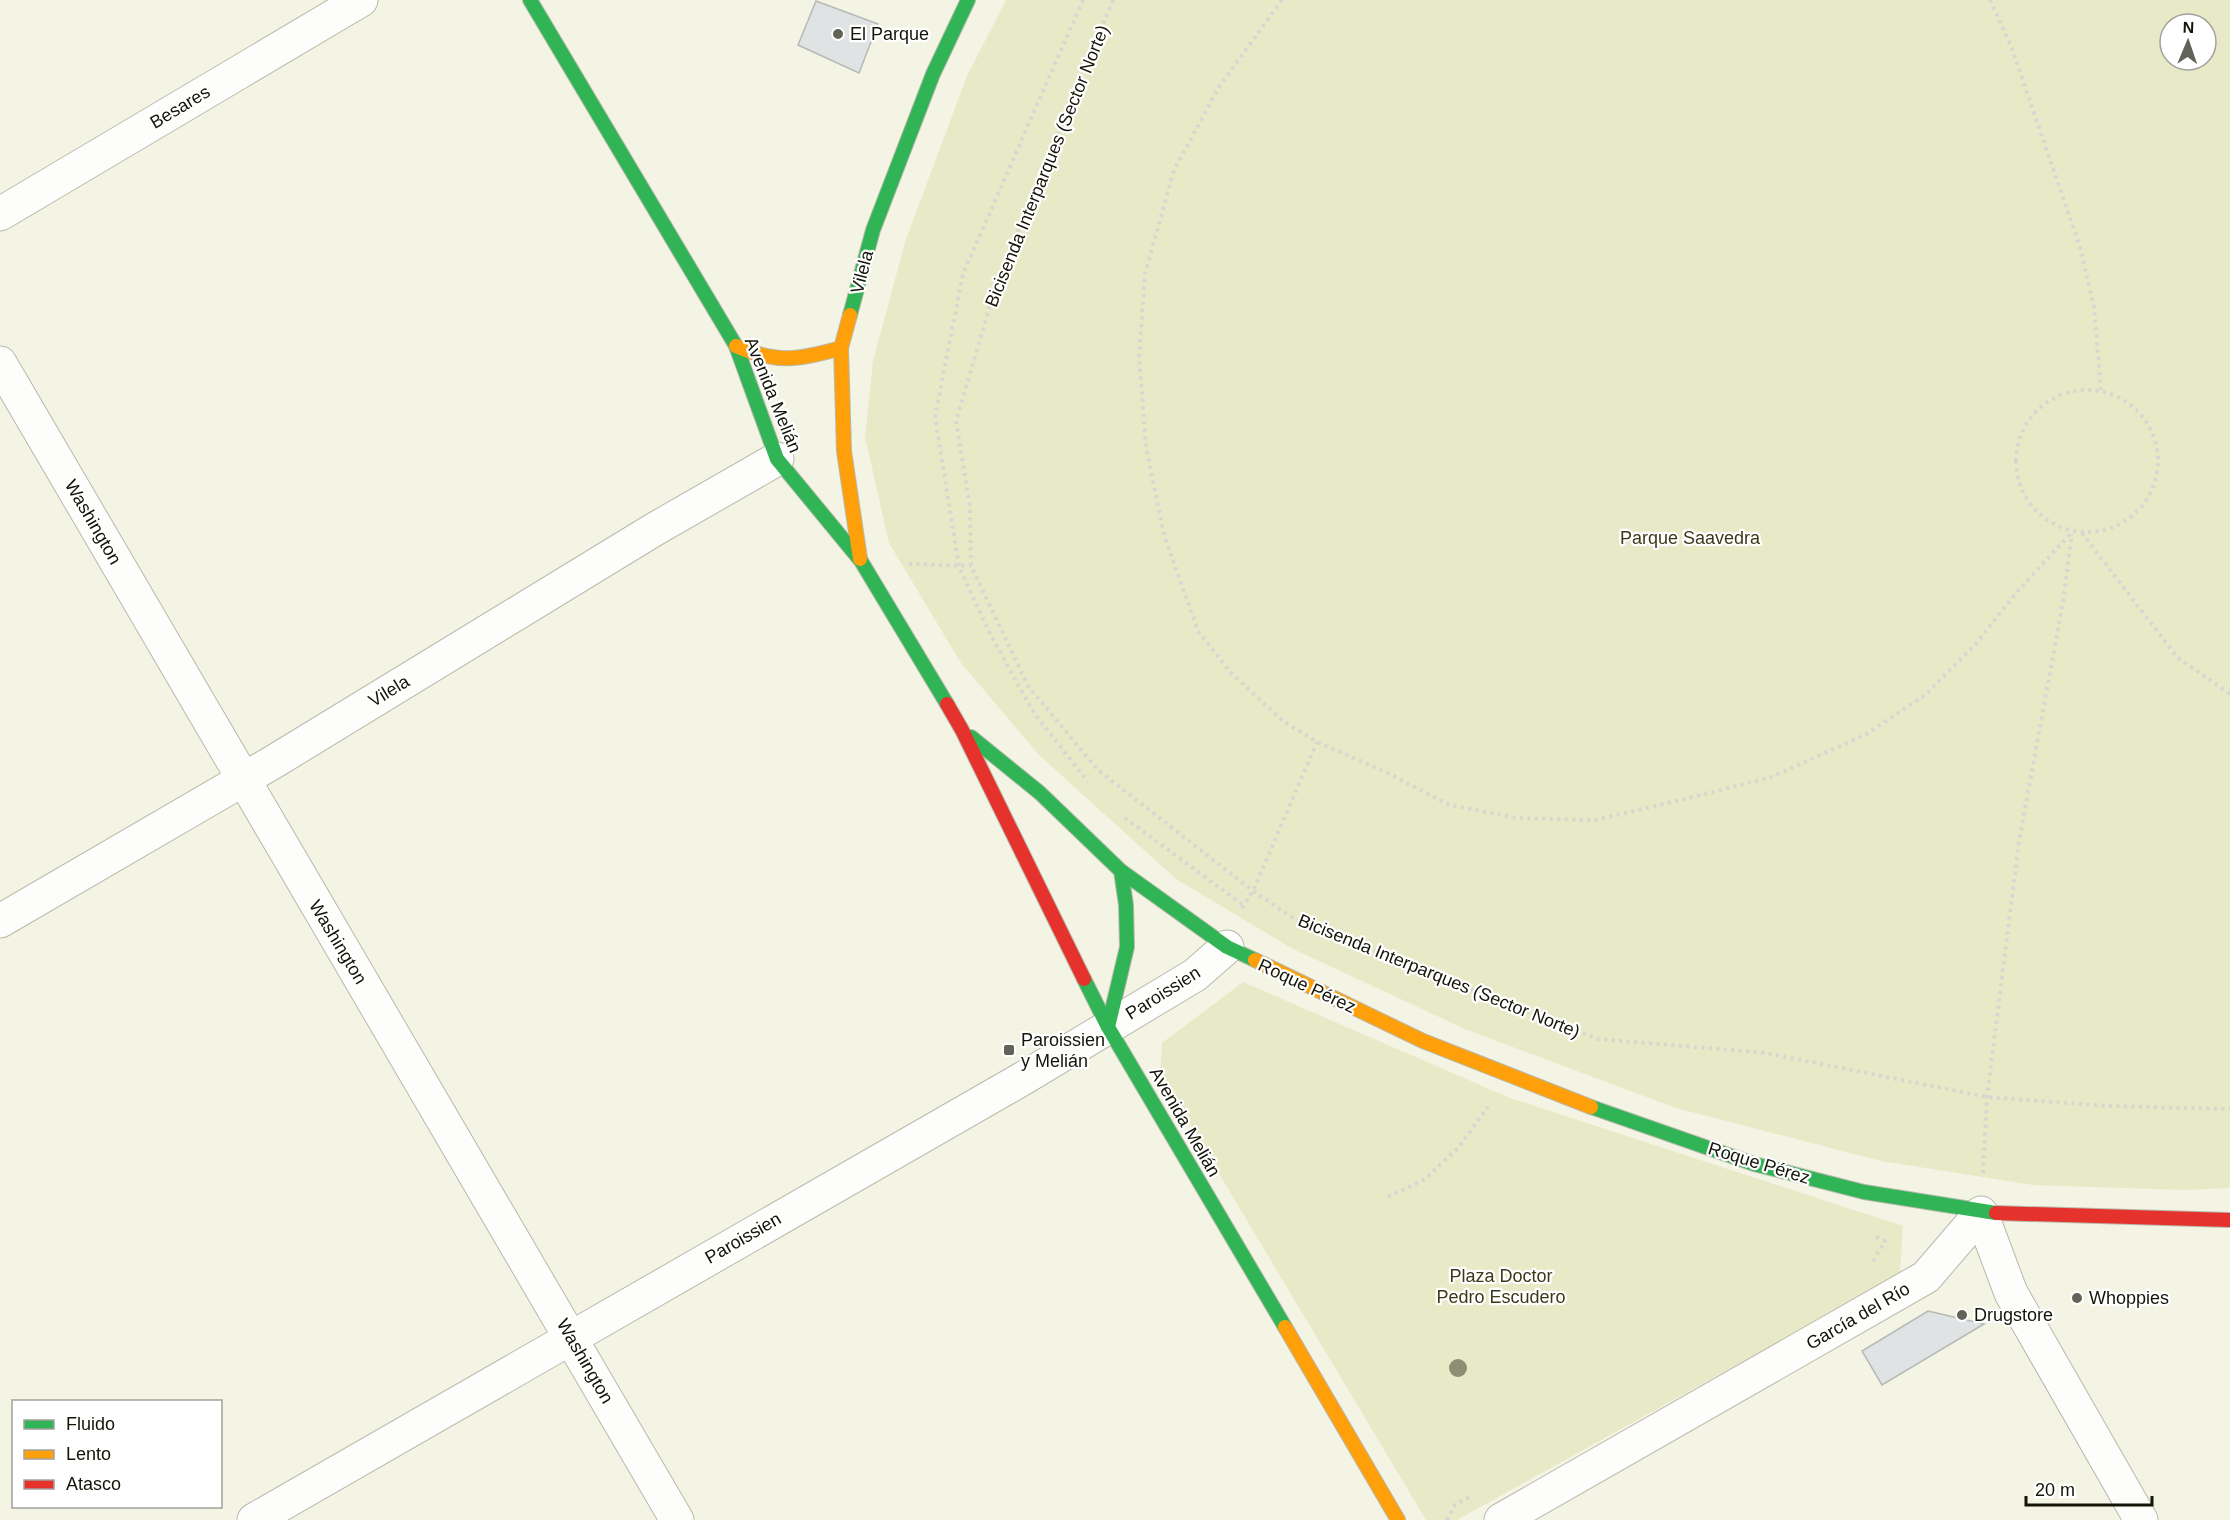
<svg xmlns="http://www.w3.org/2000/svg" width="2230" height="1520" font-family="Arial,sans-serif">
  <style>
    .green { fill: #e8e9c7; fill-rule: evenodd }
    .building { fill: #e0e3e3; stroke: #b6b9b6; stroke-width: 1.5 }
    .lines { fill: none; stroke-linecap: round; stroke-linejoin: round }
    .street-casing { stroke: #b9b9ad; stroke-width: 35 }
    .fast-casing { stroke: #b9b9ad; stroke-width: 16 }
    .slow-casing { stroke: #b9b9ad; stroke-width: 16 }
    .jam-casing { stroke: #b9b9ad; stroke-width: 16 }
    .path { stroke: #d7d7d2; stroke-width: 4; stroke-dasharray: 3 4.5; stroke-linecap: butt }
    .street { stroke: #fdfdfb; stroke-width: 33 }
    .fast { stroke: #30b455; stroke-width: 14 }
    .slow { stroke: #ff9f0a; stroke-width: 14 }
    .jam { stroke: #e5322d; stroke-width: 14 }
    .tree { fill: #8e8e74 }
    .poi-dot { fill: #626256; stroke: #fff; stroke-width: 2 }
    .labels { text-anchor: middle; stroke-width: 4.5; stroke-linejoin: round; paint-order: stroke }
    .poi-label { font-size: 18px; fill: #141409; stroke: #fff; text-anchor: start }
    .street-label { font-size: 18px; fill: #141409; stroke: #fff }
    .park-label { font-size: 18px; fill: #3a3a18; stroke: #fff }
  </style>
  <rect width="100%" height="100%" fill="#f4f4e4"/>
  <path class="green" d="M1006 0H2230V1188L2184 1190 2033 1185 1881 1161 1676 1108 1467 1030 1293 949 1176 879 1039 755 961 663 889 543 865 437 873 361 906 239 967 76ZM2170 24H2206V60H2170Z
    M1243 982 1510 1098 1903 1226 1900 1274 1457 1520H1426L1160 1075 1162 1043Z"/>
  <path class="building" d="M816 1 878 24 859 73 798 45Z
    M1928 1311 1984 1324 1882 1385 1862 1351Z"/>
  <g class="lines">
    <defs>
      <path id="street" d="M0 214 361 0
        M0 363 677 1520
        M0 921 275 761 655 529 777 459
        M254 1520 1022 1079 1195 975 1227 947
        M1501 1520 1926 1277 1981 1213 2011 1293 2141 1520"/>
      <path id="fast" d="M530 0 736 346 777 459 861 561 947 704
        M850 315 873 230 933 74 968 0
        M971 737 1040 793 1121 871 1227 947 1255 960
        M1084 979 1108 1027 1285 1327
        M1108 1027 1127 947 1126 905 1121 871
        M1591 1107 1754 1164 1864 1192 1996 1213"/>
      <path id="slow" d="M850 315 841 348 844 451 860 559
        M736 346C777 364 799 360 841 348
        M1255 960 1423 1041 1591 1107
        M1285 1327 1398 1520"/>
      <path id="jam" d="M947 704 962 730 1084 979
        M1996 1213 2230 1220"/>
    </defs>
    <use href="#street" class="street-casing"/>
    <use href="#fast" class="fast-casing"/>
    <use href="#slow" class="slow-casing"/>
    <use href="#jam" class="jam-casing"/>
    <path class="path" d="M1083 0 963 274 935 417 959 567 991 636 1034 713 1088 782
      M1113 0 997 282 956 421 970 507 971 566 1028 686 1098 770 1253 891 1296 920 1598 1039 1766 1053 1987 1097 2108 1106 2230 1109
      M1282 0 1219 87 1174 170 1145 274 1139 357 1146 446 1164 535 1198 631 1231 673 1283 721 1317 742 1386 772 1449 805 1517 818 1595 820 1685 799 1771 777 1865 735 1925 695 1975 645 2016 593 2072 532
      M1990 0 2011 46 2080 247 2094 307 2101 391
      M2016 461a71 71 0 1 1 142 0a71 71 0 1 1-142 0Z
      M2082 533 2177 657 2230 694
      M909 564 971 566
      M1125 818 1243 905
      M1242 908 1253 891 1317 742
      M1983 1173 1987 1097 2019 841 2063 602 2072 534
      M1388 1197 1425 1179 1458 1148 1488 1107
      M1873 1261 1885 1241 1875 1236
      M1447 1520 1455 1505 1471 1496"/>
    <use href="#street" class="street"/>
    <use href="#fast" class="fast"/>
    <use href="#slow" class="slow"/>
    <use href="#jam" class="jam"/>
  </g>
  <circle class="tree" cx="1458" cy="1368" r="9"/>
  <g class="poi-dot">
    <circle cx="838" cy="34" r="6"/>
    <rect x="1003" y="1044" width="12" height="12" rx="3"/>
    <circle cx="2077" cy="1298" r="6"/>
    <circle cx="1962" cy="1315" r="6"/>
  </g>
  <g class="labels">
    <g class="poi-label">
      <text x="850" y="40">El Parque</text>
      <text x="1021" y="1046">Paroissien<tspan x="1021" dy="21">y Melián</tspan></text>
      <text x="2089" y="1304">Whoppies</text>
      <text x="1974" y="1321">Drugstore</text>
    </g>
    <g class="street-label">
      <text transform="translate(180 107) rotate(-31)" y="6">Besares</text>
      <text transform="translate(1047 166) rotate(-68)" y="6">Bicisenda Interparques (Sector Norte)</text>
      <text transform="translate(862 272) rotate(-75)" y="6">Vilela</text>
      <text transform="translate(773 395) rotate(68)" y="6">Avenida Melián</text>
      <text transform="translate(93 522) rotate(60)" y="6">Washington</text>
      <text transform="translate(389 691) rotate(-31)" y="6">Vilela</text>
      <text transform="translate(338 942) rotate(59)" y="6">Washington</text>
      <text transform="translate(1439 976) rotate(22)" y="6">Bicisenda Interparques (Sector Norte)</text>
      <text transform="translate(1307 986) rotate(25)" y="6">Roque Pérez</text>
      <text transform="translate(1163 993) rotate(-32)" y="6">Paroissien</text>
      <text transform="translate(1185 1122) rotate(60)" y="6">Avenida Melián</text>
      <text transform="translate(1759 1163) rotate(17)" y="6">Roque Pérez</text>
      <text transform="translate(743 1238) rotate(-30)" y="6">Paroissien</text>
      <text transform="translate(1858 1316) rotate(-30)" y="6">García del Río</text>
      <text transform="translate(585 1361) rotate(60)" y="6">Washington</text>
    </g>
    <g class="park-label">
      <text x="1690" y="544">Parque Saavedra</text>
      <text x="1501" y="1282">Plaza Doctor<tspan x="1501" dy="21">Pedro Escudero</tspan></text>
    </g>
  </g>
  <rect x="12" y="1400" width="210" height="108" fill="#ffffff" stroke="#a1a19d" stroke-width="1.5"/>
  <rect x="24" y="1420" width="30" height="9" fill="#30b455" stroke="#a1a19d" stroke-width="1.5"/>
  <text x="66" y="1430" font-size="18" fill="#141409">Fluido</text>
  <rect x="24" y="1450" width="30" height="9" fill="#ff9f0a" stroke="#a1a19d" stroke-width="1.5"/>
  <text x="66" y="1460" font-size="18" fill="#141409">Lento</text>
  <rect x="24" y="1480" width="30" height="9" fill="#e5322d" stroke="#a1a19d" stroke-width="1.5"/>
  <text x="66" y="1490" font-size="18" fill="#141409">Atasco</text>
  <g transform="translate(2188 42) rotate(2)"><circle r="28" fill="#ffffff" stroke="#a1a19d" stroke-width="1.5"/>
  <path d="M0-4.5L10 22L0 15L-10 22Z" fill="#626256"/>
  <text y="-9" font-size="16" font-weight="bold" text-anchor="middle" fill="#141409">N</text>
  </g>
  <path d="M2026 1496v9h126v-9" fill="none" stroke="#141409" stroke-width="3"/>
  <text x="2035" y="1496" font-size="18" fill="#141409" stroke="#ffffff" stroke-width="4.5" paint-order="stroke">20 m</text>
</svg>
